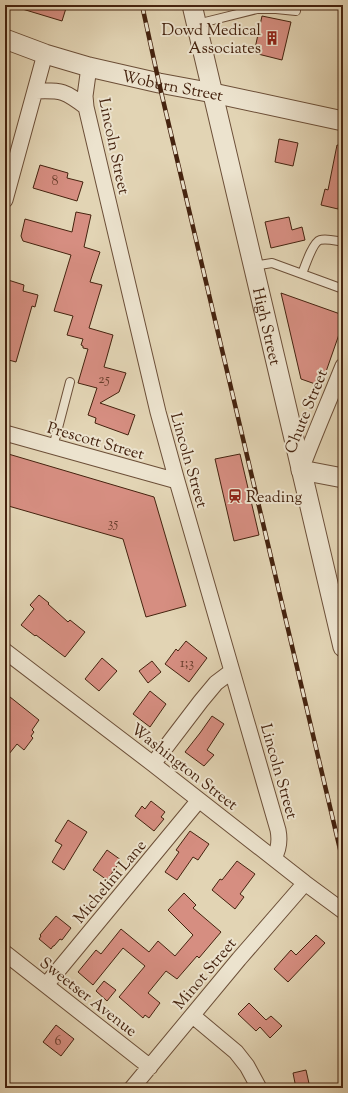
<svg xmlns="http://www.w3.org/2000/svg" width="348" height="1093" font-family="'Sorts Mill Goudy',serif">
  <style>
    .building { fill: #d68e81; stroke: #45230f }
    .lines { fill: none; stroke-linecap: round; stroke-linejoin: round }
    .service-casing { stroke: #6c4f38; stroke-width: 10 }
    .minor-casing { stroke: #6c4f38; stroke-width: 17 }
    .tertiary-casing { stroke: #6c4f38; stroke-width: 21 }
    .service { stroke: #ece3ce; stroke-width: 8 }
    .minor { stroke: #ece3ce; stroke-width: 15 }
    .tertiary { stroke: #ece3ce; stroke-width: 19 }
    .rail-casing { stroke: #45230f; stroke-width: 4.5 }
    .rail { stroke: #ece3ce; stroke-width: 3; stroke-dasharray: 9; stroke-linecap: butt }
    .labels { text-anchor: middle; stroke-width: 4; stroke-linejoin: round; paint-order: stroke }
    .number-label { font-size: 14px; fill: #693e2c }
    .poi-label { font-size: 16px; fill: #45230f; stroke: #ece3ce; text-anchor: end }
    .street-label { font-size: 16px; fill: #45230f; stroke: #ece3ce }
  </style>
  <rect width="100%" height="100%" fill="#e2d4b4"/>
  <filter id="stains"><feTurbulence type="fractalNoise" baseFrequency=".005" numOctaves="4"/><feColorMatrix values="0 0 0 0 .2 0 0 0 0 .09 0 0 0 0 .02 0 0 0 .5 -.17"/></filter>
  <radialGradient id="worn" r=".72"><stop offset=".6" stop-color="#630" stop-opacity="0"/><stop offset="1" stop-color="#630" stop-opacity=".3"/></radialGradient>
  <path class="building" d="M20 5H67L62 21 19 8Z
    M262 16 291 22 282 60 254 53Z
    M279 139 298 143 293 166 275 162Z
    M337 145 343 146V185L338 209 321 205 325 189 328 190Z
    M40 165 68 173 67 178 83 182 77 201 33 188Z
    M76 212 91 215 84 247 100 252 90 282 102 285 89 328 113 335 104 367 126 373 119 392 100 403 135 415 128 435 95 423 96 418 88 415 97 388 78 383 88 349 83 348V346L81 345 83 339 67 335 73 316 54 311 71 255 23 241 21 236 25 219 72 232Z
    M289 217 292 230 302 227 305 240 271 248 265 222Z
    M5 279 24 285 23 291 38 295 35 307 32 306 16 362 5 359Z
    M281 293 343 315V323L321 386 301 379Z
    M5 453 154 497 186 606 146 617 123 539 5 505Z
    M240 454 259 535 234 541 215 459Z
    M39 595 49 603 48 604 68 622 70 620 85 632 65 657 36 635 35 636 21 625 34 609 30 605Z
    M186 641 207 658 189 682 165 664 176 649 178 651Z
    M102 658 117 671 99 691 85 679Z
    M152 661 161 672 148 683 139 671Z
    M150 691 166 704 150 727 133 714Z
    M5 693 39 720 32 730 34 732 31 736 33 738 24 750 17 744 5 759Z
    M212 716 224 724 207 750 214 755 204 766 185 752 200 733Z
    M151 801 165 812 161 817 164 819 154 831 135 816 142 806 145 809Z
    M68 820 87 832 64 870 52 862 62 845 55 841Z
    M190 831 209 844 198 860 193 857 177 880 165 872 179 852 176 850Z
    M107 850 121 860 107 880 93 870Z
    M237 861 255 874 240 894 244 897 235 909 212 890 220 879 222 880Z
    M184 893 196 905 193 908 221 932 199 958 197 956 177 979 166 971 148 993 160 1003 149 1018 145 1015 143 1018 119 997 145 966 123 948 93 985 78 972 96 950 101 954 121 929 149 952 158 941 175 956 193 935 168 910Z
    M56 916 71 928 62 940 60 939 54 946H53L51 949 39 939 41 936 40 935Z
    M316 935 325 943 288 982 274 969 291 950 296 955Z
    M104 981 116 990 107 1001 96 991Z
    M249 1003 266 1020 271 1016 282 1026 270 1038 260 1027 256 1031 238 1014Z
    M56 1025 74 1039 61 1056 43 1042Z
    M306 1070 310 1088H296L293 1073Z"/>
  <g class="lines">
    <defs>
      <path id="service" d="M197 24 257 9H276L296 11
        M253 266 272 263 343 289
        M302 274C305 266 313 242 320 240 327 238 336 241 343 242
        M53 447 70 382"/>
      <path id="minor" d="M89 67 85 96 86 107 158 412 177 481 278 830C280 840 279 849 274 858
        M36 91C62 90 65 91 86 107
        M5 200 45 54
        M5 433 177 481
        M301 470C314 435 329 401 343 366
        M5 651 153 764 305 883 343 911
        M153 764 201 701 216 683 232 671
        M5 953 150 1067
        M46 985 199 800
        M193 1016 236 1052 247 1066 259 1088
        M132 1088 239 959 305 883"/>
      <g id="tertiary">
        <path id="s1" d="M192 5 343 647"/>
        <path id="s2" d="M5 39 45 54 89 67 159 83 213 93 343 121"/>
        <path d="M301 470 343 478"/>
      </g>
    </defs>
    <use href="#service" class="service-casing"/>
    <use href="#minor" class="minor-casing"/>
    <use href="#tertiary" class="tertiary-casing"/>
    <use href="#service" class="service"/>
    <use href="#minor" class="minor"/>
    <use href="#tertiary" class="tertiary"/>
    <defs>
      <path id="rail" d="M142 5 159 83 343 862"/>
    </defs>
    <use href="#rail" class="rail-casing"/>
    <use href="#rail" class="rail"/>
  </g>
  <defs>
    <symbol id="building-bare" viewBox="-9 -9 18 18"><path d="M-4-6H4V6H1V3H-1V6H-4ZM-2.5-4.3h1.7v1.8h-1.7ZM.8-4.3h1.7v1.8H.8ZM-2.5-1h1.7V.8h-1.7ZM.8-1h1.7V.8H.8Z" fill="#8f2418" stroke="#ece3ce" stroke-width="2.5" paint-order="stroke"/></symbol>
    <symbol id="station-bare" viewBox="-9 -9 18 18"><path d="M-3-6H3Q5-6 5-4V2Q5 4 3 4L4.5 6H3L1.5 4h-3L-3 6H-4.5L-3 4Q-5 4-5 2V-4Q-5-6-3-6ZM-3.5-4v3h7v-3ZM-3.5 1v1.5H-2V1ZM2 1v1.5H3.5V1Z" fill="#8f2418" stroke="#ece3ce" stroke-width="2.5" paint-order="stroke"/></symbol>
  </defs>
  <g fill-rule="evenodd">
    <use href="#building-bare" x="262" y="28" width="20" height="20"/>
    <use href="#station-bare" x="225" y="486" width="20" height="20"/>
  </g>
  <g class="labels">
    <g class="number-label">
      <text x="55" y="185">8</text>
      <text x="104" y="383">25</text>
      <text x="113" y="527">35</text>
      <text x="187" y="667">1;3</text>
      <text x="58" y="1045">6</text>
    </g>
    <g class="poi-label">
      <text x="261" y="35">Dowd Medical<tspan x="261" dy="18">Associates</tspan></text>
      <text x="246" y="502" text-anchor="start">Reading</text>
    </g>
    <g class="street-label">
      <text dy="6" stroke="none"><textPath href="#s2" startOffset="174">Woburn Street</textPath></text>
      <text transform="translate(115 146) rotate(78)" y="6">Lincoln Street</text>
      <text dy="6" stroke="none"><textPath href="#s1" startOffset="330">High Street</textPath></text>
      <text transform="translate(305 411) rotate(-68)" y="6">Chute Street</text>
      <text transform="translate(96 440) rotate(16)" y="6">Prescott Street</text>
      <text transform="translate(190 460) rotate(74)" y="6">Lincoln Street</text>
      <text transform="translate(185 766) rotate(38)" y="6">Washington Street</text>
      <text transform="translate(280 771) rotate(74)" y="6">Lincoln Street</text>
      <text transform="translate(109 881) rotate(-50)" y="6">Michelini Lane</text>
      <text transform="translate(204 973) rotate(-50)" y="6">Minot Street</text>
      <text transform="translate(89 996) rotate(38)" y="6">Sweetser Avenue</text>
    </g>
  </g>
  <rect width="348" height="1093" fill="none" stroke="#e2d4b4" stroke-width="20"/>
  <rect x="6" y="6" width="336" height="1081" fill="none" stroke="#45230f" stroke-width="2"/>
  <rect x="10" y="10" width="328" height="1073" fill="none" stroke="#45230f"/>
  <rect width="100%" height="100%" filter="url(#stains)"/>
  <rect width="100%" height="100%" fill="url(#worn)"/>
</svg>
